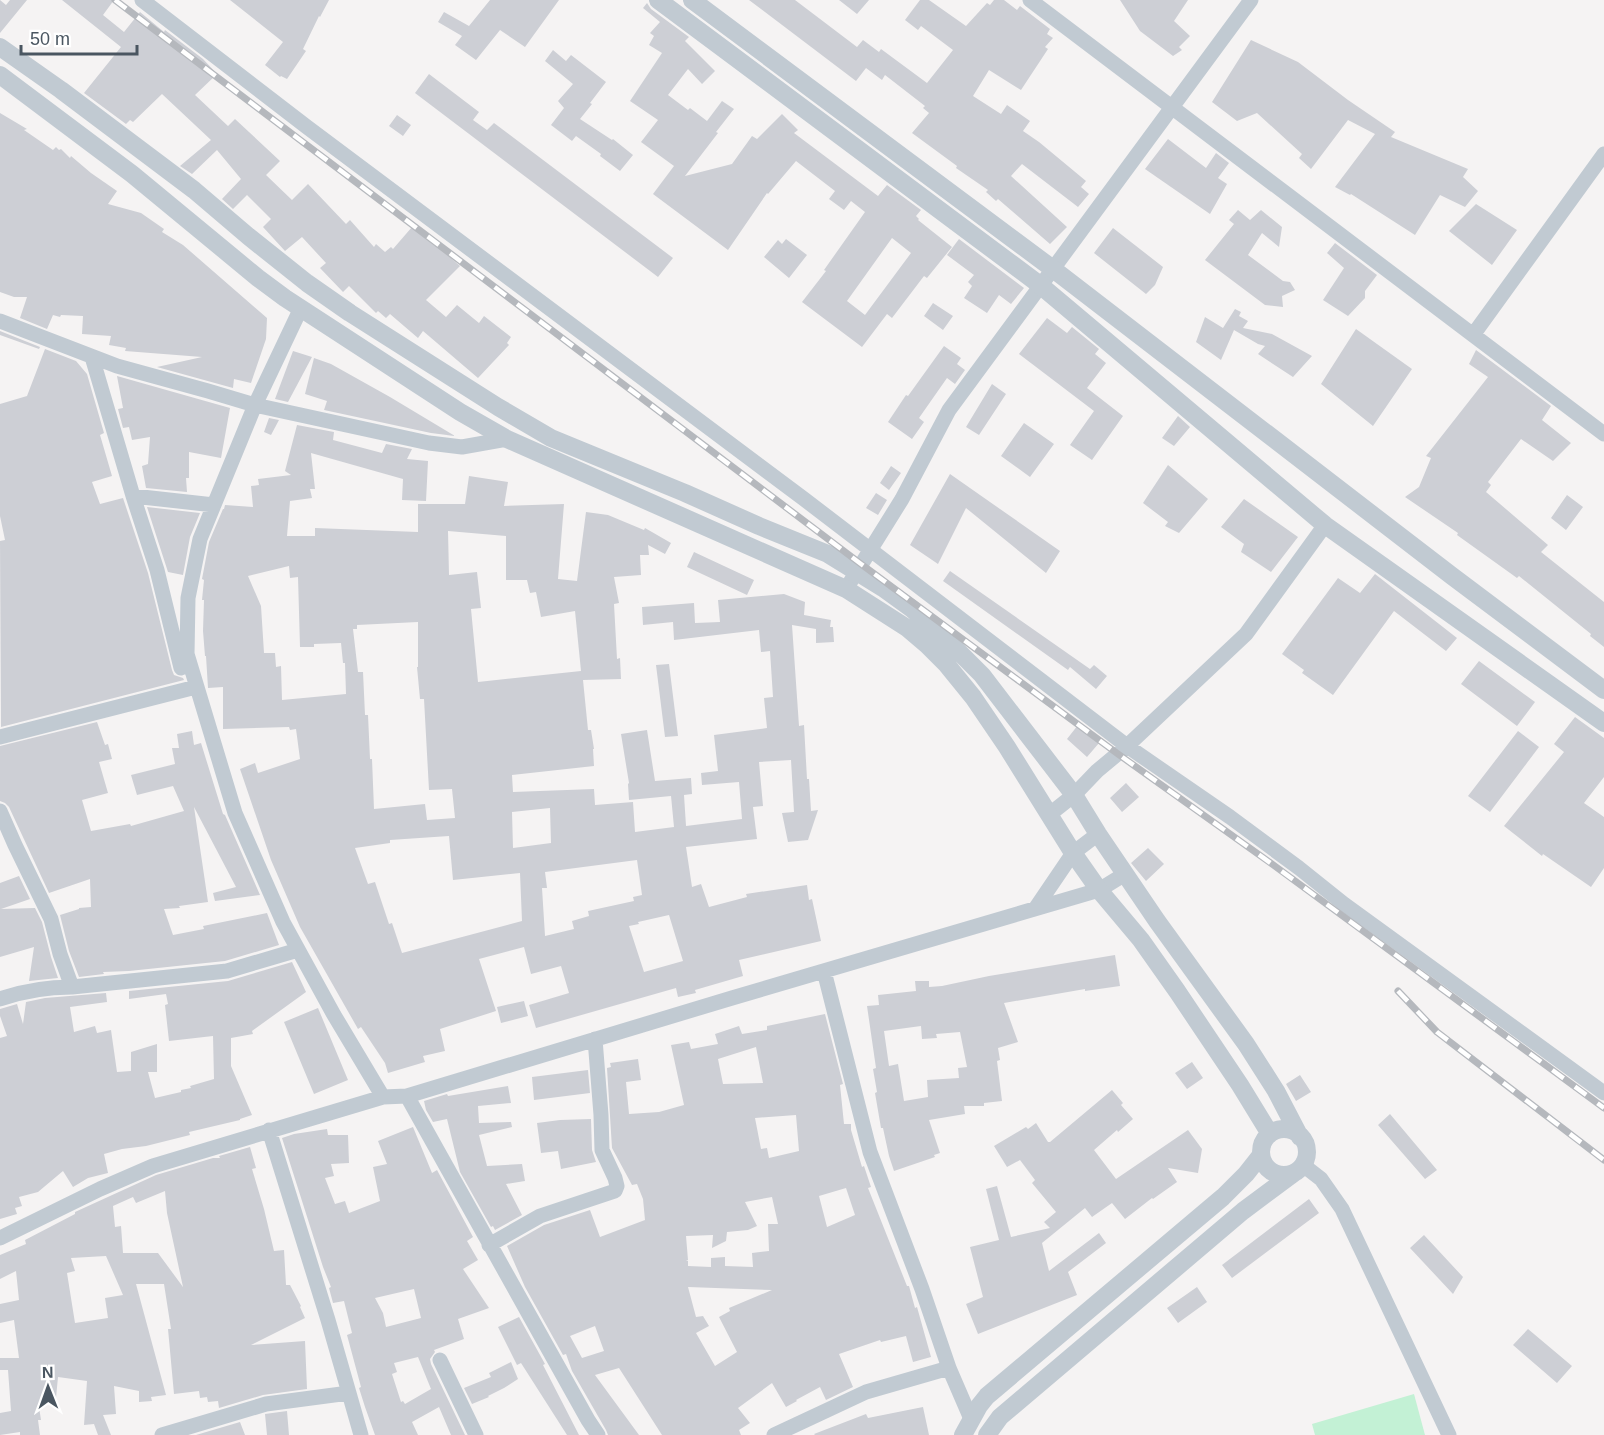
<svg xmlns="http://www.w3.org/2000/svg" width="1604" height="1435" font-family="Arial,sans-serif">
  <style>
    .green { fill: #c3f1d5 }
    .building { fill: #cdcfd5; fill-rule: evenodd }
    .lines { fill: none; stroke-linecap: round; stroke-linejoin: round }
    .minor { stroke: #c1cad2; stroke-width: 15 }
    .tertiary { stroke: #c1cad2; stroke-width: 18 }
    .rail-casing { stroke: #b5b8bd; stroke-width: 7 }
    .rail { stroke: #fff; stroke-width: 4.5; stroke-dasharray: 14; stroke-linecap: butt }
  </style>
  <rect width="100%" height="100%" fill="#f5f3f3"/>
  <path class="green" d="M1414 1394 1425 1435H1315L1312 1424Z"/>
  <path class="building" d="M0 0 6 5 10 0H27L0 33Z
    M62 0H114L103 15 124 32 140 12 164 32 165 30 203 59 217 74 195 95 228 126 235 119 280 161 266 175 292 200 308 184 346 224 350 220 374 247 376 244 385 252 391 247 393 249 412 227 435 246 436 245 460 266 426 300 446 317 457 305 479 323 484 316 511 337 507 343 509 345 478 378 423 331 418 338 390 314 386 318 378 311 376 313 349 286 343 292 320 268 326 263 302 237 285 251 263 227 271 219 247 195 233 209 222 199 241 179 217 150 192 174 180 166 211 140 162 94 133 122 130 120 126 124 84 93 121 47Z
    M230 0H329L320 17 319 16 303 49 306 51 287 79 281 76 280 77 265 65 283 42Z
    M490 0H559L525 47 500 30 476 60 455 45 462 36 438 22 444 12 469 26Z
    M749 0H795L857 47 863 40 879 52 881 49 927 83 953 50 921 26 918 30 905 20 920 0H929L966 26 987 3 990 5 994 0H1004L1017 10 1020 6 1050 29 1047 34 1053 38 1045 47 1048 49 1021 90 989 70 973 96 1001 114 1007 105 1030 121 1023 131 1039 142 1086 181 1081 187 1089 194 1078 207 1022 164 1011 176 1067 227 1050 244 998 199 996 201 986 192 988 190 956 168 957 166 912 133 929 113 923 108 925 106 885 75 882 80 866 68 856 81Z
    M839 0H869L857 14Z
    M1120 0H1188L1174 21 1190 36 1179 47 1182 50 1173 56 1140 31Z
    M647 3 651 9 689 37 685 41 715 71 702 84 688 69 668 95 688 110 690 108 707 121 722 101 734 109 716 132 718 133 685 176 732 164 752 136 757 139 782 114 798 130 794 133 878 196 887 185 921 210 916 216 919 219 918 220 952 247 927 278 924 276 892 318 887 314 862 347 802 302 826 271 824 270 865 212 851 201 844 210 829 199 835 191 796 161 768 194 767 193 728 250 653 194 674 166 641 142 658 120 630 101 662 53 649 45 654 36 650 33 660 22 643 8ZM892 238 911 253 865 315 847 301Z
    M1251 40 1298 62 1348 100 1395 132 1391 137 1468 169 1463 177 1478 191 1465 207 1440 195 1415 235 1351 194 1350 195 1335 187 1375 134 1348 120 1311 169 1299 158 1302 154 1257 113 1237 121 1212 102Z
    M553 50 566 61 571 55 606 82 590 103 592 104 580 119 612 140 613 139 633 155 620 171 600 156 601 154 576 136 572 141 551 125 564 108 558 101 573 84 545 61Z
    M429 74 479 112 473 120 487 130 494 123 673 258 658 277 415 93Z
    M0 113 27 129 24 130 53 150 56 147 59 150 61 149 70 158 71 156 91 173 117 191 108 204 141 213 164 229 162 232 183 245 267 318 266 339 251 383 234 379 233 388 157 367 202 357 125 351 126 348 109 345 111 336 82 334 83 316 61 315 60 317 53 315 47 329 20 318 27 297H14L0 292Z
    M397 115 411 125 403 136 389 126Z
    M1168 139 1206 168 1216 153 1229 163 1218 178 1227 184 1210 214 1145 169Z
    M1476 204 1517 230 1492 265 1449 231Z
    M1238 210 1250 220 1261 210 1282 227 1279 247 1262 233 1248 255 1283 281 1290 282 1295 290 1282 296 1283 307 1265 305 1205 260 1234 224 1229 220Z
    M1113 228 1163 267 1155 285 1146 294 1094 253Z
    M786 239 807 255 789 278 764 257 778 240 782 244Z
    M959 239 1024 288 1011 304 999 295 987 313 964 298 972 286 968 282 974 275 947 255Z
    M1335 243 1377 275 1365 291V298L1348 316 1323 300 1344 268 1327 253Z
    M933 303 953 316 943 330 924 316Z
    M1235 309 1241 312 1239 316 1248 321 1243 328 1272 334 1312 356 1293 377 1258 354 1265 346 1258 344 1234 330 1221 360 1196 342 1205 317 1223 328Z
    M1047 318 1067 333 1072 327 1099 349 1095 354 1106 363 1087 388 1123 416 1092 460 1070 445 1094 411 1019 354Z
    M1356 329 1412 369 1373 426 1321 384Z
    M0 331 40 347 39 349 0 335Z
    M944 346 961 358 957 364 965 370 955 384 947 378 919 418 924 422 912 439 888 422 906 395 908 396Z
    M45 349 76 361 87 374 104 433 100 435 112 476 92 482 100 504 123 498 148 573 172 670 174 675 183 678 184 680 1 727 0 541 5 540 0 516V404L27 396Z
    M1476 350 1551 406 1542 420 1571 443 1553 461 1521 439 1488 482 1491 485 1486 492 1548 545 1541 552 1604 602V647L1590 636 1591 634 1519 576 1517 578 1457 535 1458 533 1405 497 1419 487 1431 458 1426 456 1488 377 1469 364Z
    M293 351 312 357 288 402 275 399Z
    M314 358 331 364 390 397 455 436 431 433 324 410 327 401 305 394Z
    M117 376 230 408 221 458 189 452V478H186L187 492 146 488 142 466 148 464 150 437 132 440 129 427 123 428 118 409 123 408Z
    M992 384 1006 394 979 435 966 427Z
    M1178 416 1190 427 1174 446 1162 438Z
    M269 418 279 420 271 435 264 432Z
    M1024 423 1054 444 1030 477 1001 456Z
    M297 425 334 432 333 440 382 453 386 444 412 449 407 459 428 461 426 501 402 500 403 479 311 453 315 489H310L312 498 290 501 287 536H315V528L418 532V504H465L469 476 508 482 504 506 564 504 558 579 577 581 586 512 608 515 644 530 645 528 671 543 665 554 648 545 649 555H640L641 575 614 577 619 603 614 604 617 659 620 658 621 679 583 680 588 730H591L594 749H593L594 766 512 775 513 792 594 789 595 805 633 802 635 832 674 827 671 796 629 800 628 784 629 783 621 734 647 730 655 781 691 778 692 794 684 795 686 826 742 819 739 782 702 785 701 773 718 771 714 735 767 728 764 698 773 697 770 651 761 652 759 630 674 640 673 622 643 625 642 607 694 603 695 623 720 622 718 600 784 594 805 602 804 615 831 620 830 627H833L834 642 816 643V629L792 625 799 726 804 725 807 779H809L811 811 818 810 808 840 788 842 782 813 794 812 791 760 759 762 763 806 753 807 757 839 686 847 692 887 701 884 709 907 747 897 746 894 807 885 809 900 812 899 821 941 739 960 743 976 695 990 696 993 678 997 676 988 536 1028 529 1005 569 993 561 966 531 974 524 947 479 959 496 1011 440 1029 445 1051 423 1056 425 1062 388 1073 385 1063 361 1027 358 1029 300 927 271 860 240 769 255 763 258 773 300 759 296 729 290 730 289 727 223 729V687L208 688 206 656H205L203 631 204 600H202L204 580 202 579 209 542 223 509H224L225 505 253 507 251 486 259 485 258 479 291 475 285 471ZM448 531 506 536V580H527L530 593 536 592 541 617 575 611 581 671 478 682 471 609 481 608 477 572 449 575ZM289 566 290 578 298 577 300 647H314V644L341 643 343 663H345L346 694 282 700 281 666 276 667 275 653H264L261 606 248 576ZM418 622V667H417L420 699H424L429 790 452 789 455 818 427 820 425 804 374 809 372 759H370L368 715H365L363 672H358L353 629H357V625ZM550 808 551 843 513 848 512 812ZM449 836 453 880 520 873 522 921 402 953 392 923 389 924 375 882 368 884 355 848 390 843V840ZM637 860 642 895 633 897 634 901 588 911 589 916 572 921 574 929 545 936 542 888H547L545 872ZM669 915 683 961 644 972 629 926 639 924 638 922Z
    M1168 465 1208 499 1179 533 1165 526 1168 522 1143 503Z
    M891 466 901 473 889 490 880 483Z
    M950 474 1060 551 1046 573 966 508 938 564 910 545Z
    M876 493 887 500 878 515 866 508Z
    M1567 495 1583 507 1566 530 1551 518Z
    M1244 499 1298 537 1271 572 1241 552 1244 544 1221 527Z
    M147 507 200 513 190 537 183 575 168 572Z
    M694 552 754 580 747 595 687 567Z
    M950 571 1090 669 1094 665 1107 676 1096 689 1070 667 1068 670 943 581Z
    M1375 574 1457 638 1446 651 1394 611 1333 695 1302 673 1304 670 1282 654 1338 578 1360 593Z
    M1479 661 1535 702 1517 726 1461 684Z
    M669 664 678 736 665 737 656 665Z
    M1575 717 1604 738V777L1584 803 1604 817V868L1591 887 1543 854 1542 856 1504 826 1564 752 1554 744Z
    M97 722 105 745 108 744 112 759 99 762 108 793 82 800 91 831 130 824 131 826 184 811 173 786 137 795 131 775 175 764 172 748H179L177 734 192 731 194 745 201 743 223 814 225 815 260 895 215 901 213 893 236 887 194 807 208 902 179 906 180 908 164 909 173 935 204 929 203 926 267 913 279 945 225 961 129 971 103 972 104 974 79 977 69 951 60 915 79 909V908L91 907 90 879 49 893 9 807 5 803 0 801V746Z
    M1078 725 1099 743 1087 757 1067 739Z
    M1518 731 1539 747 1490 812 1468 796Z
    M1126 783 1139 797 1122 812 1110 798Z
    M1148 848 1164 864 1146 881 1131 863Z
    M19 876 30 899 1 909 35 908 42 922 51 957 58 978 29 981 34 947 0 957V883Z
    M1115 955 1120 986 1085 991V989L1004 1003 1018 1042 998 1048 1000 1060 997 1061 1002 1101 984 1103V1106H964L965 1114 929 1120 940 1153 934 1155 935 1157 894 1171 889 1156 883 1128H881L875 1093 877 1092 873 1069 876 1068 867 1006 879 1005 878 995 916 991 915 981H929V987L942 986 989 976ZM921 1026 922 1039 937 1038 936 1034 960 1032 967 1067 958 1068 959 1078 927 1080 928 1097 904 1101 898 1064 889 1066 884 1031Z
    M292 962 306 992 252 1031 253 1034 231 1038V1066L252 1115 240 1119V1120L189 1132 190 1135 146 1146 122 1149 104 1154 108 1173 88 1178 73 1187 63 1171 38 1192 19 1197 22 1206 15 1208 17 1214 0 1219V1038L7 1036 0 1016V1009L17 1004 23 1024 26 1002 45 998 106 993 107 1002 70 1007 74 1032 95 1026 97 1033 111 1030 117 1072 131 1071V1052L157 1044V1072H148L155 1098 181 1092V1090L191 1088 190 1086 214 1079 213 1036 169 1041 165 1005 168 1004 166 994 129 999V991L228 981Z
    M524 1001 528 1016 501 1023 497 1007Z
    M318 1008 348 1080 314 1094 284 1022Z
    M825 1014 843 1084 840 1085 844 1124H851V1130L862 1167 864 1166 871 1187 868 1188 907 1286H909L915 1308 917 1307 931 1357 913 1362 906 1336 881 1342 880 1340 839 1354 853 1387 826 1400 820 1387 796 1400 797 1401 786 1407 772 1383 738 1408 750 1423 739 1430 741 1435H662L619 1368 595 1375 639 1435H608L606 1430 572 1371 566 1354 563 1355 525 1287 507 1246 544 1225 590 1210 600 1237 645 1220 643 1199 637 1184 632 1185 612 1148 607 1068 611 1067 610 1063 638 1059 641 1080 626 1082 629 1114 659 1112 684 1105 671 1045 689 1042 691 1049 718 1044 715 1034 739 1026 742 1034 767 1030V1026ZM756 1047 763 1083 723 1084 718 1059ZM796 1115 799 1151 769 1158 767 1148 761 1149 755 1118ZM846 1188 855 1215 827 1227 819 1196ZM772 1197 778 1224H768L769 1251 752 1253 753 1267 725 1266V1257L711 1258V1267L688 1266V1261H686L688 1260 686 1236 713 1235 712 1248 726 1241 727 1232 748 1230 757 1226 745 1202ZM688 1287 772 1290 729 1308 730 1311 719 1317 737 1352 715 1366 696 1333 709 1326 703 1316 696 1317ZM595 1326 604 1351 582 1358 570 1336Z
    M1192 1062 1203 1078 1187 1089 1175 1073Z
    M588 1070 590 1093 534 1100 532 1077Z
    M1300 1075 1311 1092 1296 1101 1286 1084Z
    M508 1086 511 1103 478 1106 479 1123 511 1122 512 1127 479 1135 487 1166 522 1164 525 1181 506 1184 522 1215 495 1230 493 1226 491 1227 460 1172 447 1119 433 1122 426 1110 424 1101 447 1094 448 1096Z
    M1112 1090 1123 1103 1121 1105 1133 1119 1118 1132 1117 1130 1094 1150 1116 1179 1188 1130 1202 1149 1198 1173 1168 1168 1177 1182 1153 1199 1152 1198 1125 1219 1112 1203 1092 1217 1085 1208 1042 1243 1049 1271 1099 1233 1106 1243 1068 1272 1077 1295 978 1334 966 1304 983 1297 970 1247 999 1240 986 1189 997 1186 1011 1237 1050 1228 1044 1222 1056 1212 1032 1183 1035 1180 1020 1160 1007 1167 994 1146 1026 1127 1028 1129 1036 1123 1048 1142H1050Z
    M1390 1114 1437 1170 1425 1179 1378 1125Z
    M591 1119 592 1150 596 1162 561 1169 558 1151 541 1153 537 1123 560 1120Z
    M413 1127 432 1173 437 1170 473 1237 467 1241 478 1260 463 1269 489 1308 458 1319 464 1339 434 1350 435 1352 430 1359 431 1364 465 1435H451L439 1407 412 1422 418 1435H375L365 1407 359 1388 361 1387 347 1335 352 1333 344 1301 333 1303 329 1288 331 1287 323 1267 282 1138 294 1134 327 1129 328 1135H348L349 1163 331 1164 334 1176 325 1178 335 1204 345 1201 349 1213 380 1201 373 1167 387 1164 378 1141ZM414 1289 421 1318 386 1327 383 1313 375 1298ZM418 1357 431 1389 405 1404 403 1401 401 1402 392 1374 397 1372 394 1363Z
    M250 1147 256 1168 252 1169 264 1209 274 1251 284 1250 286 1285H290L301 1306 300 1307 305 1318 251 1345 305 1341 307 1389 263 1395 219 1408 218 1401 208 1402 207 1397 200 1398 199 1391 174 1394 168 1329H171L164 1284H136L166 1395 151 1397 152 1401 139 1402V1391L114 1386 116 1414 103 1415 111 1435H98L94 1424 84 1425 87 1381 58 1377 56 1398 41 1396 42 1407H39L41 1420H38L40 1435H20V1432L0 1435V1413L11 1411 8 1370H0V1358H19L14 1320 0 1323V1304L19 1300 16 1271 0 1279V1255L26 1244 25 1240 75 1214V1212L156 1175 213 1158H220L219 1156ZM165 1191 167 1213 183 1287 158 1253H123L121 1226 115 1227 113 1206 133 1197 136 1203ZM106 1256 123 1295 105 1298 108 1318 75 1323 67 1273 75 1271 71 1258Z
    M1309 1199 1319 1213 1232 1278 1222 1265Z
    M1424 1235 1463 1277 1453 1294 1410 1248Z
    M1197 1287 1207 1302 1178 1323 1167 1308Z
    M519 1317 545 1364 543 1365 579 1435H567L521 1363 517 1365 498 1327Z
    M1528 1329 1572 1366 1557 1383 1513 1345Z
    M511 1362 518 1379 504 1388 488 1396 489 1397 472 1404 464 1388 491 1377 489 1373Z
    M923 1407 929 1435H815L814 1434 866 1414 868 1418Z
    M287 1411 289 1435H267L265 1414Z
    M240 1422 245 1435H196Z"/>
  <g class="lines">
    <path class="minor" d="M142 0 307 127 804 499 1127 746 1230 817 1299 868 1344 904 1604 1093
      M1030 0 1604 434
      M301 308 255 405 200 539 188 598 187 654 235 813 283 922 334 1015 383 1097
      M0 321 117 366 208 391 255 405 429 443 462 447 507 439
      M1473 335 1604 154
      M92 357 133 496 157 570 181 668
      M133 496 214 505
      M846 589 902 499 949 410 1251 0
      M0 737 196 687
      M0 811 15 845 51 919 60 954 72 987
      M1050 814 1074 795 1097 771 1127 746 1246 634 1325 525
      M1035 909 1073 853 1098 834
      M824 971 870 1152 922 1289 949 1368 971 1419
      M0 999C23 991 47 987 72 987L227 971 298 950
      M407 1096 588 1420 598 1435
      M269 1130 328 1320 349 1393
      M1303 1165 1321 1179 1342 1209 1449 1435
      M0 1238 100 1189 153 1166 383 1097 407 1096 732 998 1099 890 1125 874
      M489 1245 540 1216 615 1191 617 1186 615 1178 602 1150 601 1115 595 1039
      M440 1360 476 1435
      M162 1435 266 1404 349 1393 361 1435
      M774 1435 866 1392 949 1368"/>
    <path class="tertiary" d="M658 0 1040 285 1325 525 1604 723
      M692 0 1053 269 1452 576 1604 690
      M0 47 61 90 194 190 248 236 307 283 350 313 498 407 551 438 685 493 759 526 828 554 883 588 912 609 946 639 982 675 1074 795 1098 834 1157 921 1246 1044 1276 1091 1300 1137
      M0 75 132 174 258 278 285 298 460 412 507 439 846 589 907 628 927 645 947 665 973 697 1007 747 1073 853 1099 890 1141 940 1177 991 1240 1085 1270 1134
      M1261 1152a23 23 0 1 1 46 0a23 23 0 1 1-46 0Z
      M963 1435 979 1406 987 1396 1223 1197 1246 1174 1261 1155
      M987 1435 1000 1417 1243 1211 1294 1173"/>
    <defs>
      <path id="rail" d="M115 0 861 564 1118 754 1272 864 1604 1108
        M1398 991 1437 1032 1604 1160"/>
    </defs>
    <use href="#rail" class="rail-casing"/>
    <use href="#rail" class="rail"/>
  </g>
  <g transform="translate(48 1387) rotate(359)" stroke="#ffffff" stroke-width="4.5" paint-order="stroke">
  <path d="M0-4.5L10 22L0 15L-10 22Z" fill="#4a5661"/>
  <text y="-9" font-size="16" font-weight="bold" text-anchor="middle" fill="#4a5661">N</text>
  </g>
  <path d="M21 45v9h116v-9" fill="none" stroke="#4a5661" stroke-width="3"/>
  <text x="30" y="45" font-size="18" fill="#4a5661" stroke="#ffffff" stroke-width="4.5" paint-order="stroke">50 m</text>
</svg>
